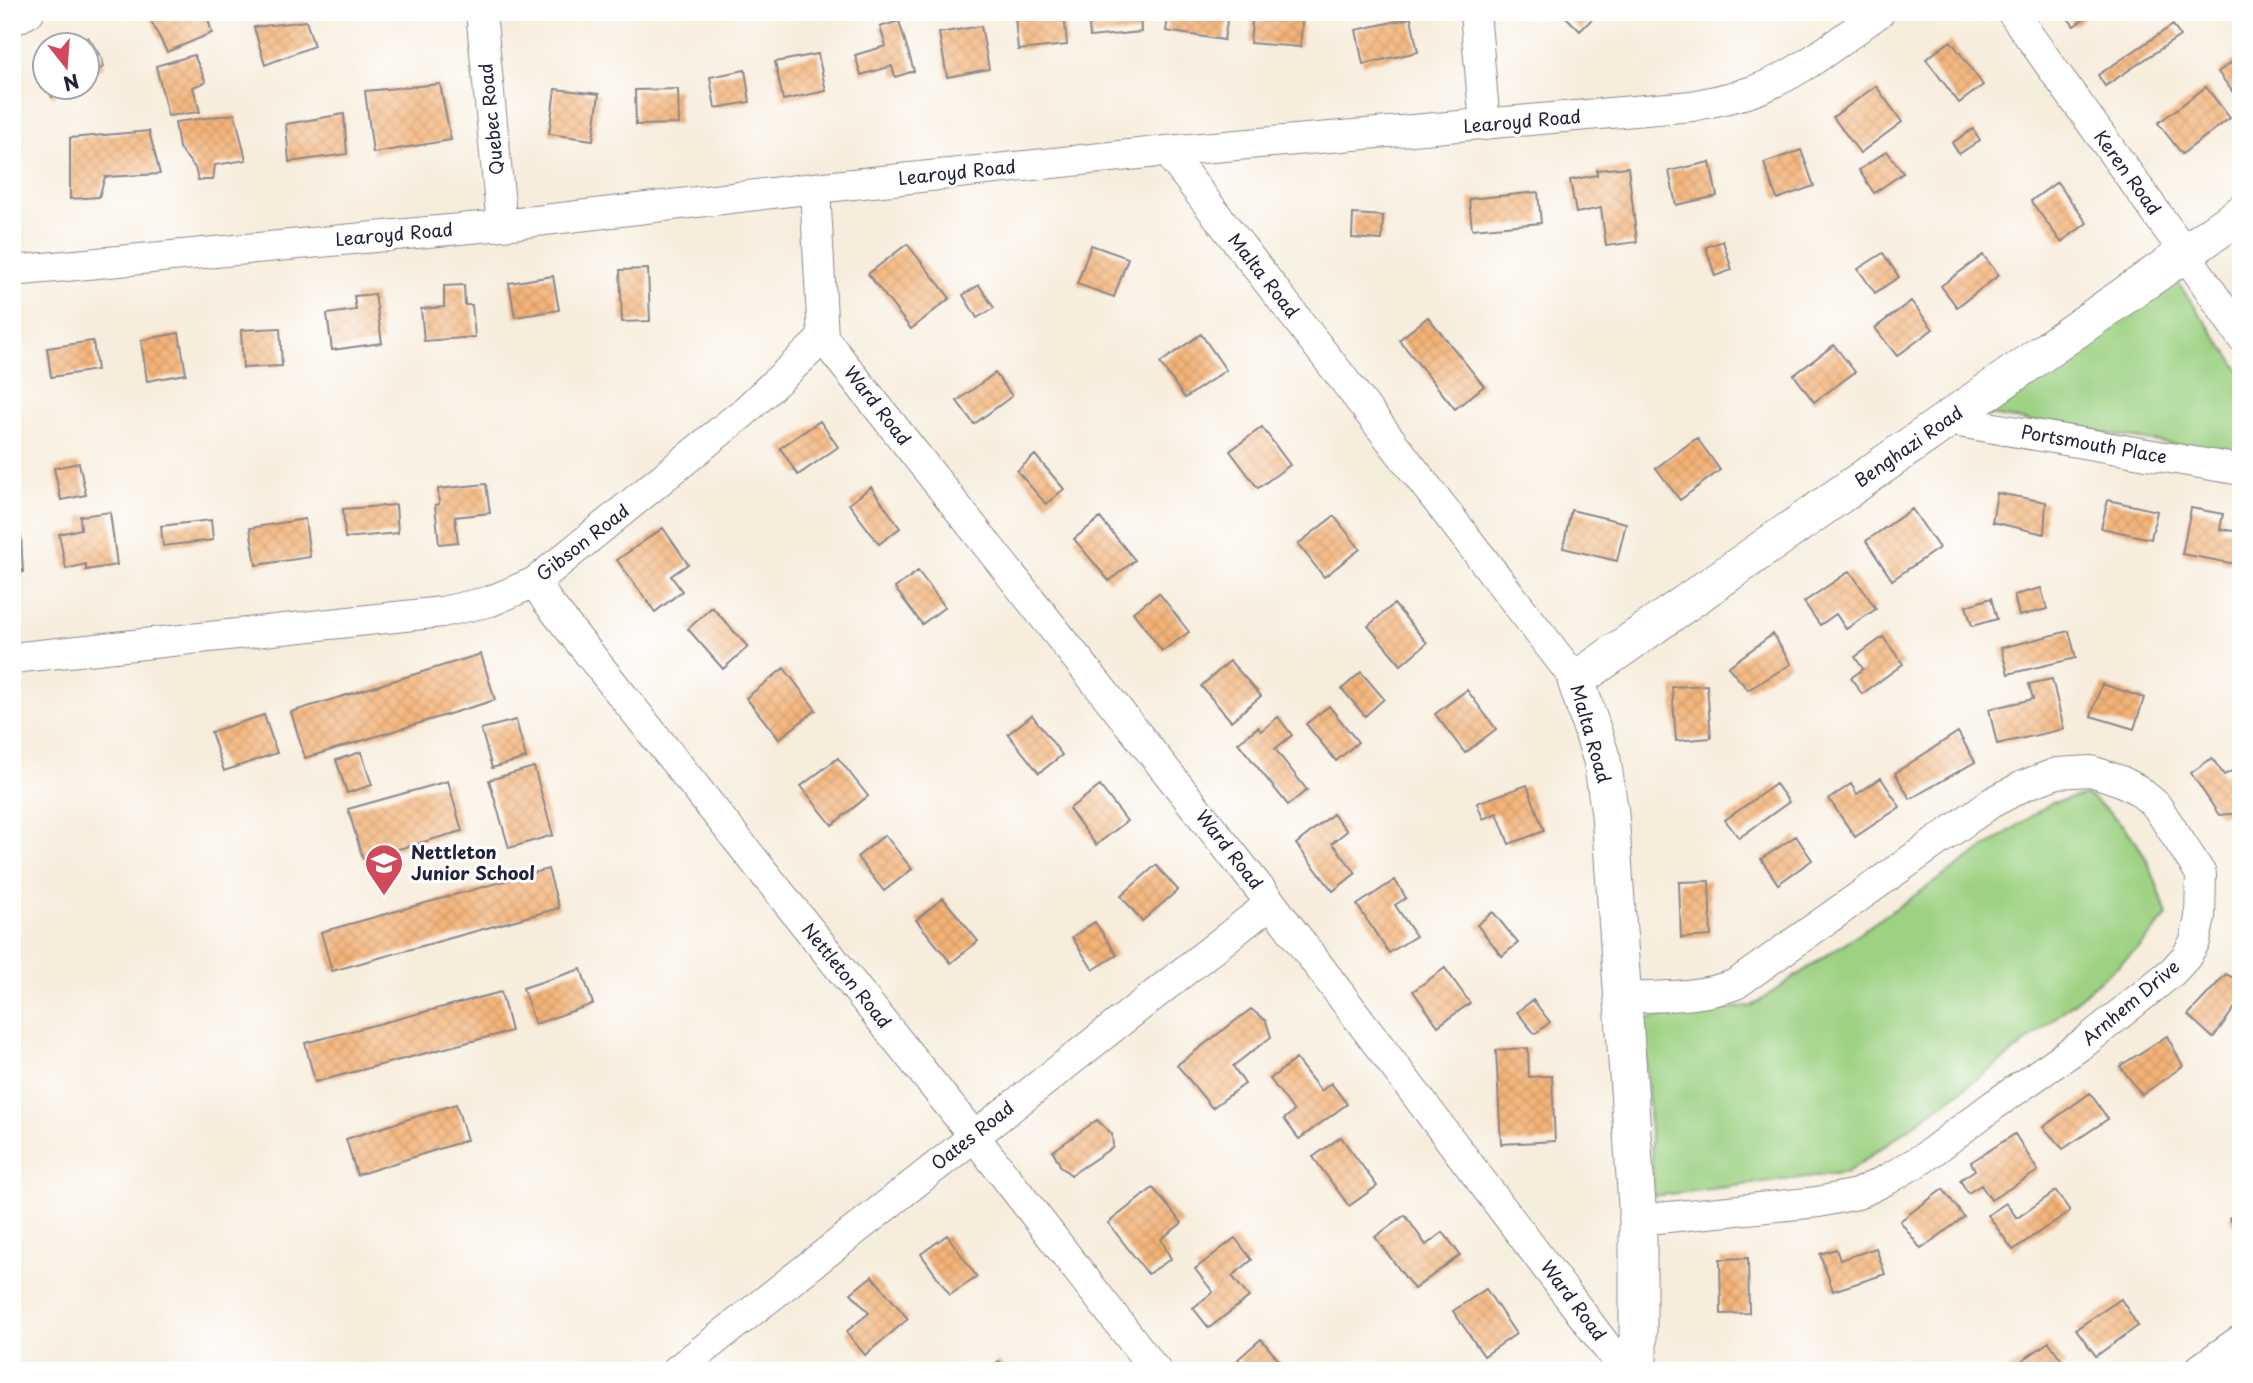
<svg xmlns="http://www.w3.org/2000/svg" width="2253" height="1383" font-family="'Playpen Sans',sans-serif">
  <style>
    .park { fill: #9ed283; stroke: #607a5f; stroke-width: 2 }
    .building { fill: url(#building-cross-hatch) }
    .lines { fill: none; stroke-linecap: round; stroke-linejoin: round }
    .minor-casing { stroke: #8c888c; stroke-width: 32 }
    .tertiary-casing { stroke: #8c888c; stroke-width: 39 }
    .minor { stroke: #fff; stroke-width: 30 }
    .tertiary { stroke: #fff; stroke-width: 37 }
    .labels { text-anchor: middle; stroke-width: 6; stroke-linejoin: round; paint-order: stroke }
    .street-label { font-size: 18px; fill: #22223b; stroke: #fff }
    .poi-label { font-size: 18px; font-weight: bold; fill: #22223b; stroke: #fff; text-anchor: start }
  </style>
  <defs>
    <pattern id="building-cross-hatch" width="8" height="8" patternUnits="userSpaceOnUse" patternTransform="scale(1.75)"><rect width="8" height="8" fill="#f4b377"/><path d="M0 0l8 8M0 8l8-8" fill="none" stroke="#d19a68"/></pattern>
  </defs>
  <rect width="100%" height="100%" fill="#fff"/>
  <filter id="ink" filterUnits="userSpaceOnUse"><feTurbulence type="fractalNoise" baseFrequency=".0143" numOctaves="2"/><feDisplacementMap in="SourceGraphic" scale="14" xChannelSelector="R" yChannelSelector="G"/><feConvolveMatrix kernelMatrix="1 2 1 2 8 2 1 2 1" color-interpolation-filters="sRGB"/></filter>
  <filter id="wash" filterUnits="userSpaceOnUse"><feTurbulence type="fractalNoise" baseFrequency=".00686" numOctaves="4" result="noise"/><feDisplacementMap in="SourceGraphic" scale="28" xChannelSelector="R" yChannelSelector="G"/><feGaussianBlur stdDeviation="1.57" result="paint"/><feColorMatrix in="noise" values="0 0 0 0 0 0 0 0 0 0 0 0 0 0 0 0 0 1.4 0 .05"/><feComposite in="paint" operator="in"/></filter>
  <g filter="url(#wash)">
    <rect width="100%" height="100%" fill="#f7eddc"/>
    <path class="park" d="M2175 279 2241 372V455L1990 415 1983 402Z
      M2086 795C2137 829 2150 859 2167 916L2141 946 2013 1053 1848 1172 1654 1196 1644 1019 1752 1006 2051 803Z"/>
    <g id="blocks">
      <path class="building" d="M160 12H206L212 33 167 52 149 17Z
        M1064 12 1067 45 1018 50 1015 17Z
        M1088 12H1140L1141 32 1090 37Z
        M1169 12H1211L1228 15 1224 40 1166 31Z
        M1253 12 1303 13 1300 47 1250 43Z
        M1561 12H1599L1580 31Z
        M2063 12H2093L2074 26Z
        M1411 18 1418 52 1363 64 1356 30Z
        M306 21 314 46 265 65 254 27Z
        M899 21 914 71 895 77 892 66 861 75 855 55 886 46 880 27Z
        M2173 25 2180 36 2105 86 2098 75Z
        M981 26 989 69 947 77 939 33Z
        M88 37 102 59 103 67 88 76V46H72Z
        M1951 41 1983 85 1959 103 1926 59Z
        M818 54 826 91 783 100 775 62Z
        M194 55 206 82 193 87 200 112 168 116 156 66Z
        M2241 56V103L2218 72Z
        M46 57V81H45L40 68Z
        M745 70 750 102 715 108 710 77Z
        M440 84 451 140 373 153 365 91Z
        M1876 86 1902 122 1860 153 1833 117Z
        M2206 87 2230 118 2182 154 2158 123Z
        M48 88H68L52 97Z
        M555 89 599 94 593 140 549 134Z
        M678 89 679 124 636 125 635 90Z
        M235 114 246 160 215 165 213 180H198L195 168 179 148 175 122Z
        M344 114 347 154 289 162 286 124Z
        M1973 129 1980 140 1959 154 1952 143Z
        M149 131 160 174 105 177 99 197 70 199V138Z
        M1801 150 1814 186 1777 199 1764 163Z
        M1887 151 1903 173 1874 193 1859 170Z
        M1710 162 1717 196 1676 205 1669 171Z
        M1628 167 1637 242 1606 246 1601 208 1576 213 1570 180 1597 175V170Z
        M2057 182 2087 223 2061 242 2031 201Z
        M1538 192 1541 223 1472 229 1469 199Z
        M1353 214 1383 216 1382 240 1352 238Z
        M1723 241 1732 270 1715 276 1706 247Z
        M907 244 950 298 911 329 868 274Z
        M1091 245 1128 258 1114 297 1077 284Z
        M1883 253 1899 277 1875 293 1858 269Z
        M1983 255 1999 275 1957 307 1941 286Z
        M648 269 650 321 622 322 620 270Z
        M553 276 559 310 515 317 509 283Z
        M464 285 465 305H472L475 337 424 341 421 309 444 307V286Z
        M979 285 994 308 977 318 963 295Z
        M375 294 382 343 332 350 327 314 356 310 354 296Z
        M1911 301 1933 329 1897 356 1875 328Z
        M1428 317 1484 386 1455 409 1399 340Z
        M280 328 282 366 243 368 241 330Z
        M179 333 186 374 147 381 141 340Z
        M1201 334 1226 370 1185 398 1160 363Z
        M93 341 97 370 51 377 47 348Z
        M1834 345 1855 372 1814 402 1794 375Z
        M995 373 1012 396 974 424 957 401Z
        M820 421 838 447 798 475 780 448Z
        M1262 427 1290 465 1258 488 1230 451Z
        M1697 438 1720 470 1680 500 1656 468Z
        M1035 455 1064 489 1046 504 1017 471Z
        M79 463 86 495 61 500 54 468Z
        M486 484 490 513 455 517 458 542 439 544 435 505 439 504 438 489Z
        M871 487 900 528 879 544 849 504Z
        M1997 493 2046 502 2044 534 1992 522Z
        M2108 500 2157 511 2151 539 2101 528Z
        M396 505 398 533 345 538 343 509Z
        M2191 508 2223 514 2220 529 2241 532V565L2182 554Z
        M1912 509 1939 548 1892 580 1866 541Z
        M1571 510 1626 523 1617 561 1563 548Z
        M110 512 117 565 86 570V564L66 569 59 534 81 529 80 516Z
        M1334 516 1360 549 1324 577 1298 544Z
        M1100 518 1135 560 1109 581 1074 539Z
        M305 519 310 557 256 565 250 528Z
        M211 520 213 540 163 546 161 526Z
        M663 528 688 564 671 576 682 591 655 612 617 560Z
        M21 536 23 572 12 573V537Z
        M918 571 945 607 922 624 895 588Z
        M1850 571 1876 609 1846 629 1836 614 1820 625 1804 602Z
        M2041 588 2047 609 2019 616 2014 595Z
        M1159 593 1189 632 1162 651 1133 612Z
        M1991 598 1997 619 1972 626 1966 606Z
        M1394 604 1427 643 1401 665 1368 626Z
        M712 607 748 647 723 669 688 629Z
        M2069 631 2076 658 2008 674 2001 648Z
        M1773 634 1791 664 1748 690 1728 667Z
        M1883 637 1903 664 1862 694 1851 678 1863 669 1855 657Z
        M481 654 495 700 305 758 291 712Z
        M1230 661 1261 696 1231 721 1201 686Z
        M784 668 816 710 779 739 746 698Z
        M1361 672 1384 699 1365 716 1342 689Z
        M2052 679 2064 729 1997 744 1989 709 2033 699 2029 684Z
        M2102 684 2144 698 2134 729 2091 716Z
        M1707 685 1711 738 1676 741 1672 687Z
        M1467 690 1496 729 1465 753 1435 714Z
        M1329 706 1358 742 1336 761 1306 724Z
        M264 715 277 753 224 771 211 732Z
        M1032 715 1062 755 1039 773 1008 734Z
        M1278 717 1292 735 1275 749 1307 790 1288 805 1238 743 1258 727 1261 731Z
        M516 720 526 758 492 768 481 729Z
        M1958 732 1975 762 1910 799 1895 773Z
        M361 752 372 785 347 793 336 760Z
        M838 758 868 796 832 825 801 786Z
        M2212 758 2224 775 2238 768 2241 769V813L2219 815 2191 773Z
        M534 767 553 835 509 848 489 780Z
        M1881 778 1900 807 1855 837 1829 799 1851 784 1857 794Z
        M448 781 462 831 363 859 348 809Z
        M1776 784 1789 802 1739 838 1725 820Z
        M1527 785 1544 831 1509 844 1497 813 1483 819 1477 803Z
        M1100 786 1127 821 1096 845 1069 809Z
        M1333 814 1347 831 1332 843 1356 873 1333 891 1296 844Z
        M885 835 912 869 884 891 857 857Z
        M1796 836 1812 860 1778 884 1761 859Z
        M1156 865 1178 890 1142 921 1121 896Z
        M548 869 559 908 332 971 321 932Z
        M1395 880 1406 898 1395 905 1416 936 1389 953 1357 905Z
        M1709 881 1711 936 1681 938 1679 882Z
        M943 898 978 941 951 963 916 920Z
        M1493 912 1518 943 1502 956 1477 925Z
        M1095 922 1117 955 1093 970 1072 937Z
        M1445 968 1470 1003 1438 1026 1413 991Z
        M581 969 593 1004 535 1024 523 988Z
        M2226 974 2241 982V999L2213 1038 2188 1015Z
        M501 992 511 1031 315 1082 305 1043Z
        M1533 1000 1550 1022 1535 1034 1517 1012Z
        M1251 1009 1266 1021 1271 1037 1233 1066 1245 1084 1212 1108 1177 1065Z
        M2167 1036 2183 1066 2142 1095 2120 1066Z
        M1528 1048 1529 1077 1552 1076 1555 1141 1501 1144 1496 1050Z
        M1296 1059 1321 1091 1331 1083 1347 1104 1299 1139 1284 1119 1294 1111 1270 1079Z
        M2090 1093 2108 1119 2063 1149 2043 1127Z
        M456 1104 467 1140 357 1175 346 1139Z
        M1097 1120 1112 1134 1113 1147 1071 1175 1061 1167 1053 1151Z
        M2015 1134 2038 1171 1991 1200 1981 1185 1968 1193 1960 1180 1975 1170 1971 1162Z
        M1341 1137 1377 1186 1349 1206 1313 1157Z
        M1153 1188 1182 1223 1161 1239 1171 1259 1148 1274 1108 1223Z
        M1943 1189 1964 1217 1921 1249 1900 1221Z
        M2056 1191 2070 1211 2013 1250 1988 1215 2006 1203 2017 1218Z
        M2241 1210V1236L2229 1218Z
        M1405 1215 1426 1245 1443 1232 1460 1255 1414 1289 1375 1237Z
        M947 1235 977 1277 950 1295 921 1254Z
        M1235 1238 1252 1260 1232 1276 1249 1297 1209 1328 1193 1308 1213 1292 1195 1269Z
        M1876 1248 1885 1274 1833 1291 1820 1254 1836 1249 1840 1260Z
        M1748 1258 1749 1313 1721 1314 1720 1259Z
        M872 1276 908 1319 865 1355 846 1332 869 1313 851 1293Z
        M1486 1289 1516 1334 1484 1356 1453 1311Z
        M2121 1299 2138 1326 2096 1356 2076 1329Z
        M1261 1339 1288 1371H1248L1238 1359Z
        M2049 1342 2065 1365 2057 1371H2007Z
        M999 1361 1006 1371H986Z"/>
    </g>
  </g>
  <g filter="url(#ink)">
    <use href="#blocks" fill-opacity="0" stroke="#8c888c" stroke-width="2"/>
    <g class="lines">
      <defs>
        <path id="minor" d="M481 12 502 225
          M1475 12 1485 125
          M2012 12 2185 253 2241 336
          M12 21 29 12
          M1167 151 1576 680
          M12 271 502 225 815 188 1167 151 1692 106C1711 102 1731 98 1750 92 1798 76 1839 41 1880 12
          M823 338 1271 903 1625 1371
          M1947 420 2241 470
          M535 582 547 601 973 1135 1156 1371
          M12 658 442 612 491 601 535 582 744 412 823 338 815 188
          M1622 998C1660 996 1699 998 1736 984L1991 803 2025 785 2057 773 2091 771 2121 781 2138 790 2156 805 2201 874 2200 917 2195 941 2186 957 2172 972 2085 1042 1994 1105 1925 1157 1888 1179 1857 1194 1818 1202 1638 1220
          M676 1371 1271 903"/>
        <path id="tertiary" d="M1638 1371V1220L1610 814 1602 760 1576 680 2241 214
          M2203 1371 2241 1344"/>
      </defs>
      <use href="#minor" class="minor-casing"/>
      <use href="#tertiary" class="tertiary-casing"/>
      <use href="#minor" class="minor"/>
      <use href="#tertiary" class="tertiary"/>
    </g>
  </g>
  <defs>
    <symbol id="school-pin" viewBox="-11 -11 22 30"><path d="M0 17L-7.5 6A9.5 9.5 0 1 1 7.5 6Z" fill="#d1495b" stroke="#fff"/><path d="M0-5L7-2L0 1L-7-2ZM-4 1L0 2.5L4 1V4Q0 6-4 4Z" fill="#fff"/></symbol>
  </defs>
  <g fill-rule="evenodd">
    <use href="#school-pin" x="362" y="841" width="44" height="60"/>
  </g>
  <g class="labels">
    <g class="street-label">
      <text transform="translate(492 119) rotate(-96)" y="6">Quebec Road</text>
      <text transform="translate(1522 122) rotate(-5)" y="6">Learoyd Road</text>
      <text transform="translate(957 173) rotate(-6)" y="6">Learoyd Road</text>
      <text transform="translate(2127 173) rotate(54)" y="6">Keren Road</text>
      <text transform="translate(394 235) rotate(-5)" y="6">Learoyd Road</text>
      <text transform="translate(1263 276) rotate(52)" y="6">Malta Road</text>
      <text transform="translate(877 406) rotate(52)" y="6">Ward Road</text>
      <text transform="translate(2094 445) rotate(10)" y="6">Portsmouth Place</text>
      <text transform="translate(1909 447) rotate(-35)" y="6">Benghazi Road</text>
      <text transform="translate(583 543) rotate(-38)" y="6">Gibson Road</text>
      <text transform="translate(1590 734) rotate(74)" y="6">Malta Road</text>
      <text transform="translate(1229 850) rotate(52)" y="6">Ward Road</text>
      <text transform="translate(846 976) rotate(51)" y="6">Nettleton Road</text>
      <text transform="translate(2131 1003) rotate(-40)" y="6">Arnhem Drive</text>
      <text transform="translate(973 1136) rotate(-38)" y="6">Oates Road</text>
      <text transform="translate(1573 1301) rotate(53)" y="6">Ward Road</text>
    </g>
    <g class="poi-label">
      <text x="411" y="859">Nettleton<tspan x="411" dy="21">Junior School</tspan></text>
    </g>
  </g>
  <rect width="2253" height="1383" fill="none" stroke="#fff" stroke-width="42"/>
  <g transform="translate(66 66) rotate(163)"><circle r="33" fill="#ffffff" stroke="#a7a7b1" stroke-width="2"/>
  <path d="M0-5L12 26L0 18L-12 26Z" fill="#d1495b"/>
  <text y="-10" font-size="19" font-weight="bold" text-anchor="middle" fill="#22223b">N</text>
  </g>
</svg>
